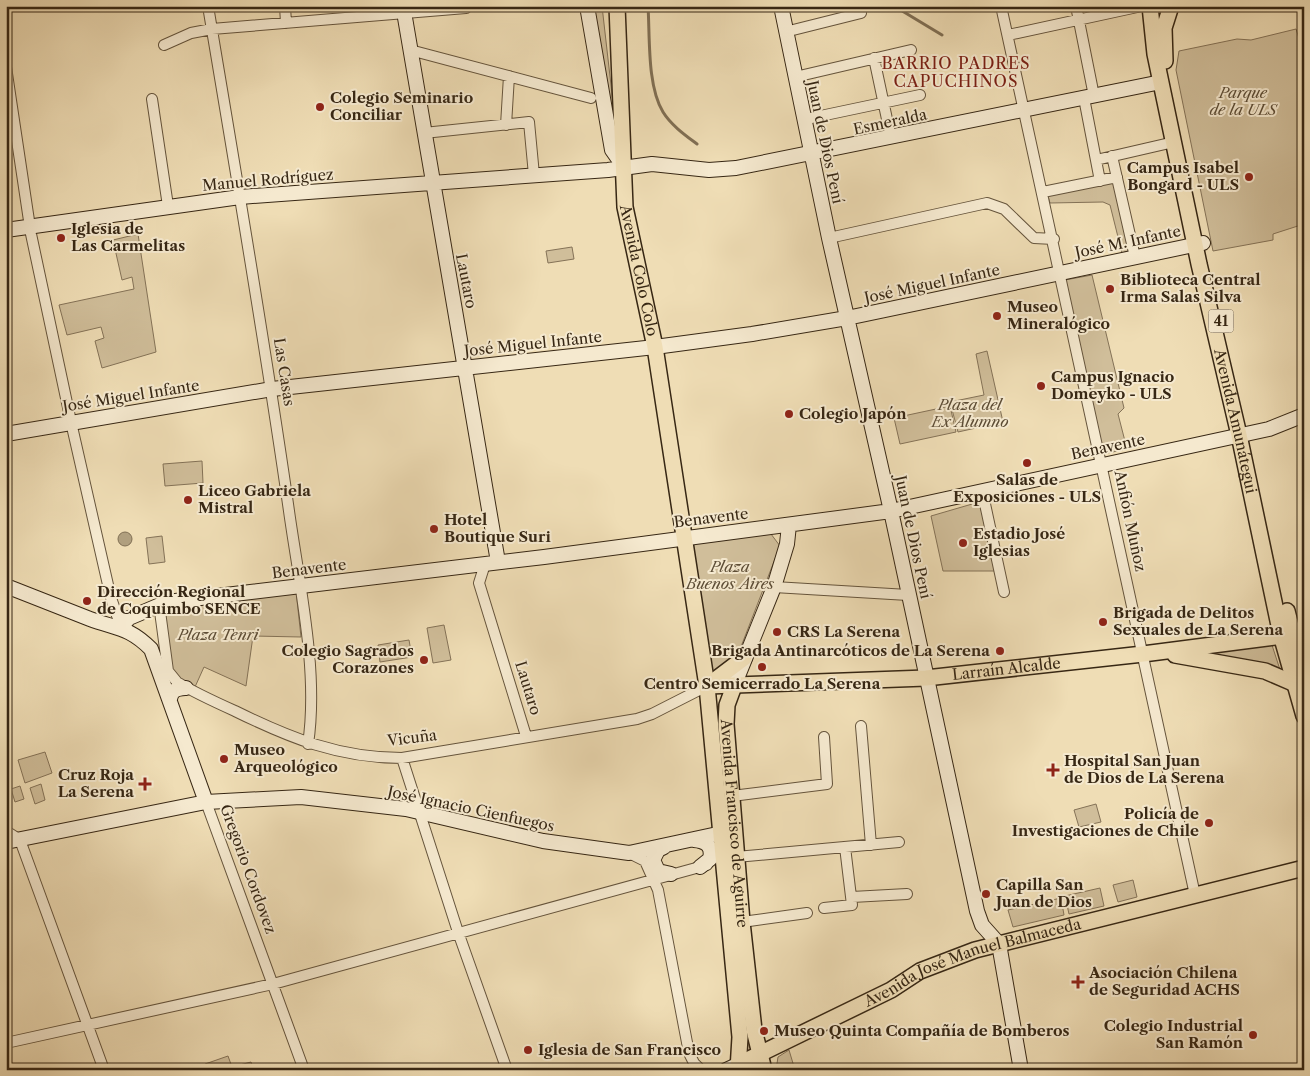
<svg xmlns="http://www.w3.org/2000/svg" width="1310" height="1076" font-family="'Libre Caslon Text',serif">
  <style>
    .green { fill: #d0be9a; stroke: #847257 }
    .water { fill: #b09f7e; stroke: #806f54 }
    .lines { fill: none; stroke-linecap: round; stroke-linejoin: round }
    .stream { stroke: #806f54; stroke-width: 3 }
    .street-casing { stroke: #65543c; stroke-width: 12 }
    .secondary-casing { stroke: #372714; stroke-width: 16 }
    .primary-casing { stroke: #372714; stroke-width: 18 }
    .street { stroke: #f5e9cf; stroke-width: 10 }
    .secondary { stroke: #f5e9cf; stroke-width: 14 }
    .primary { stroke: #efddb5; stroke-width: 15 }
    .poi-dot { fill: #8f2418; stroke: #f5e9cf; stroke-width: 2 }
    .labels { text-anchor: middle; stroke-width: 4; stroke-linejoin: round; paint-order: stroke }
    .shield { fill: #f5e9cf; stroke: #70614c; stroke-width: 1 }
    .shield-label { font-size: 14px; font-weight: bold; fill: #372714 }
    .park-label { font-size: 15px; font-style: italic; fill: #5d4d36; stroke: #f5e9cf }
    .poi-label { font-size: 15px; font-weight: bold; fill: #372714; stroke: #f5e9cf; text-anchor: start }
    .street-label { font-size: 15px; fill: #372714; stroke: #f5e9cf }
    .neighbourhood-label { font-size: 16px; letter-spacing: 1px; fill: #7a1f14; stroke: #f5e9cf }
  </style>
  <rect width="100%" height="100%" fill="#efddb5"/>
  <filter id="stains"><feTurbulence type="fractalNoise" baseFrequency=".004" numOctaves="4"/><feColorMatrix values="0 0 0 0 .2 0 0 0 0 .09 0 0 0 0 .02 0 0 0 .5 -.17"/></filter>
  <radialGradient id="worn" r=".72"><stop offset=".6" stop-color="#630" stop-opacity="0"/><stop offset="1" stop-color="#630" stop-opacity=".3"/></radialGradient>
  <path class="green" d="M593 6H602L618 147Z
    M1296 29 1304 54V224L1273 234V240L1213 251 1176 70 1179 51 1237 39 1251 40Z
    M1115 181 1131 250 1122 253 1110 205 1103 202 1050 203 1048 196Z
    M138 234 156 352 102 368 95 341 104 338 101 327 67 335 59 305 134 289 132 277 122 280 113 240Z
    M572 247 574 259 548 263 546 251Z
    M1092 275 1124 408 1118 414 1127 449 1103 454 1065 280Z
    M987 351 1003 422 958 432 950 402 984 395 976 354Z
    M950 406 956 432 900 444 894 418Z
    M202 461 203 483 165 486 163 464Z
    M979 502 997 571H943L931 516Z
    M771 534 780 546 737 657 711 674 689 548 697 542Z
    M162 536 165 562 149 564 146 538Z
    M296 591 301 637 253 636 246 686 204 667 195 687 173 674 163 614 165 610 171 606Z
    M444 625 451 660 433 663 427 628Z
    M409 640 412 657 380 662 378 645Z
    M1271 642 1284 682 1177 653Z
    M45 752 52 773 25 783 18 760Z
    M41 784 45 800 35 804 30 788Z
    M20 786 24 799 15 802 11 789Z
    M1096 804 1101 822 1079 827 1074 810Z
    M1133 880 1137 897 1118 902 1113 885Z
    M1100 888 1104 906 1069 914 1065 896Z
    M1061 898 1064 915 1013 927 1008 910Z
    M789 1050 795 1070H776L778 1057Z
    M228 1056 232 1067 251 1062 254 1070H207L205 1064Z"/>
  <path class="water" d="M118 539a7 7 0 1 1 14 0a7 7 0 1 1-14 0Z"/>
  <g class="lines">
    <path class="stream" d="M648 6C650 37 647 86 663 112 671 125 685 135 697 144
      M894 6 942 35"/>
    <defs>
      <path id="street" d="M208 6C236 174 265 342 289 511 299 583 319 672 308 744
        M285 6 286 23
        M1001 6 1195 895
        M1076 6 1094 96
        M785 32 861 13 859 6
        M1008 35 1142 6
        M164 45 191 33 212 29 466 8
        M410 50 591 98
        M874 58 891 138
        M6 67 31 234 73 431 111 598 121 627
        M795 77 911 50
        M1084 98 1100 181
        M152 99 168 206
        M811 118 920 95
        M506 125 509 76
        M424 133 529 122 534 175
        M1112 156 1135 257
        M1096 160 1174 142
        M1043 192 1117 177
        M829 238 987 203 1004 209 1034 238 1054 239
        M982 490 1004 592
        M485 564 479 583 526 736
        M774 587 908 595
        M159 604 168 671 177 682C195 693 215 702 235 711 290 738 339 758 402 758L637 719 652 714 707 686
        M861 726 871 845
        M402 758 458 932 507 1070
        M732 796 827 784 824 737
        M206 802 304 1070
        M6 831 20 840 104 1070
        M629 853 645 861 658 890 689 1053 694 1063 701 1070
        M736 857 899 842
        M852 897 907 894
        M824 908 852 905 845 847
        M742 922 807 913
        M6 1043 273 984 707 865"/>
      <path id="secondary" d="M403 6 498 562
        M587 6 612 150 624 167
        M781 6 829 238 891 511 977 911 982 925 999 944 1021 1070
        M6 230 240 197 608 170 652 164 709 170 736 168 1161 82
        M6 434 272 389 655 347 752 334 847 318 1203 243
        M6 586C34 597 62 608 90 619 117 629 129 627 151 649L206 802
        M121 627 129 618 167 602 544 557 891 511 1269 429 1304 415
        M734 686 774 587 787 544 789 525
        M170 699C172 689 177 689 186 688
        M694 840C706 841 713 846 710 859L700 867
        M6 842 206 802 301 797 406 809 543 841 629 853 722 833
        M664 847 658 850 653 860 658 871 671 874
        M726 1070 739 1064"/>
      <g id="primary">
        <path id="s1" d="M617 6 625 207 655 347 707 686 740 1037 738 1070"/>
        <path id="s2" d="M1150 6 1155 54 1199 264 1239 435 1281 635 1304 716"/>
        <path d="M1165 61 1164 28 1171 6"/>
        <path d="M1287 611 1304 676"/>
        <path d="M1175 655 1265 671 1293 683"/>
        <path id="s3" d="M707 686 926 678 1143 654 1290 635"/>
        <path d="M707 686 744 658"/>
        <path id="s4" d="M734 686 727 705 726 724 742 922 754 1030 764 1070"/>
        <path id="s5" d="M739 1064 891 990 920 971 975 950 1304 868"/>
      </g>
    </defs>
    <use href="#street" class="street-casing"/>
    <use href="#secondary" class="secondary-casing"/>
    <use href="#primary" class="primary-casing"/>
    <use href="#street" class="street"/>
    <use href="#secondary" class="secondary"/>
    <use href="#primary" class="primary"/>
  </g>
  <g class="poi-dot">
    <circle cx="320" cy="107" r="5"/>
    <circle cx="1249" cy="177" r="5"/>
    <circle cx="61" cy="238" r="5"/>
    <circle cx="1110" cy="289" r="5"/>
    <circle cx="997" cy="316" r="5"/>
    <circle cx="1041" cy="386" r="5"/>
    <circle cx="789" cy="414" r="5"/>
    <circle cx="1027" cy="463" r="5"/>
    <circle cx="188" cy="500" r="5"/>
    <circle cx="434" cy="529" r="5"/>
    <circle cx="963" cy="543" r="5"/>
    <circle cx="87" cy="601" r="5"/>
    <circle cx="1103" cy="622" r="5"/>
    <circle cx="777" cy="632" r="5"/>
    <circle cx="1000" cy="651" r="5"/>
    <circle cx="424" cy="660" r="5"/>
    <circle cx="762" cy="667" r="5"/>
    <circle cx="224" cy="759" r="5"/>
    <path d="M1050.5 762.5h5v5h5v5h-5v5h-5v-5h-5v-5h5z"/>
    <path d="M142.5 776.5h5v5h5v5h-5v5h-5v-5h-5v-5h5z"/>
    <circle cx="1209" cy="823" r="5"/>
    <circle cx="986" cy="894" r="5"/>
    <path d="M1075.5 974.5h5v5h5v5h-5v5h-5v-5h-5v-5h5z"/>
    <circle cx="764" cy="1031" r="5"/>
    <circle cx="1253" cy="1035" r="5"/>
    <circle cx="528" cy="1050" r="5"/>
  </g>
  <g class="labels">
    <rect class="shield" x="1208.5" y="309.5" width="25" height="23" rx="4"/>
    <g class="shield-label">
      <text x="1221" y="326">41</text>
    </g>
    <g class="park-label">
      <text x="1243" y="98">Parque<tspan x="1243" dy="17">de la ULS</tspan></text>
      <text x="970" y="410">Plaza del<tspan x="970" dy="17">Ex Alumno</tspan></text>
      <text x="730" y="572">Plaza<tspan x="730" dy="17">Buenos Aires</tspan></text>
      <text x="218" y="640">Plaza Tenri</text>
    </g>
    <g class="poi-label">
      <text x="330" y="103">Colegio Seminario<tspan x="330" dy="17">Conciliar</tspan></text>
      <text x="1239" y="173" text-anchor="end">Campus Isabel<tspan x="1239" dy="17">Bongard - ULS</tspan></text>
      <text x="71" y="234">Iglesia de<tspan x="71" dy="17">Las Carmelitas</tspan></text>
      <text x="1120" y="285">Biblioteca Central<tspan x="1120" dy="17">Irma Salas Silva</tspan></text>
      <text x="1007" y="312">Museo<tspan x="1007" dy="17">Mineralógico</tspan></text>
      <text x="1051" y="382">Campus Ignacio<tspan x="1051" dy="17">Domeyko - ULS</tspan></text>
      <text x="799" y="419">Colegio Japón</text>
      <text x="1027" y="485" text-anchor="middle">Salas de<tspan x="1027" dy="17">Exposiciones - ULS</tspan></text>
      <text x="198" y="496">Liceo Gabriela<tspan x="198" dy="17">Mistral</tspan></text>
      <text x="444" y="525">Hotel<tspan x="444" dy="17">Boutique Suri</tspan></text>
      <text x="973" y="539">Estadio José<tspan x="973" dy="17">Iglesias</tspan></text>
      <text x="97" y="597">Dirección Regional<tspan x="97" dy="17">de Coquimbo SENCE</tspan></text>
      <text x="1113" y="618">Brigada de Delitos<tspan x="1113" dy="17">Sexuales de La Serena</tspan></text>
      <text x="787" y="637">CRS La Serena</text>
      <text x="414" y="656" text-anchor="end">Colegio Sagrados<tspan x="414" dy="17">Corazones</tspan></text>
      <text x="990" y="656" text-anchor="end">Brigada Antinarcóticos de La Serena</text>
      <text x="762" y="689" text-anchor="middle">Centro Semicerrado La Serena</text>
      <text x="234" y="755">Museo<tspan x="234" dy="17">Arqueológico</tspan></text>
      <text x="1064" y="766">Hospital San Juan<tspan x="1064" dy="17">de Dios de La Serena</tspan></text>
      <text x="134" y="780" text-anchor="end">Cruz Roja<tspan x="134" dy="17">La Serena</tspan></text>
      <text x="1199" y="819" text-anchor="end">Policía de<tspan x="1199" dy="17">Investigaciones de Chile</tspan></text>
      <text x="996" y="890">Capilla San<tspan x="996" dy="17">Juan de Dios</tspan></text>
      <text x="1089" y="978">Asociación Chilena<tspan x="1089" dy="17">de Seguridad ACHS</tspan></text>
      <text x="1243" y="1031" text-anchor="end">Colegio Industrial<tspan x="1243" dy="17">San Ramón</tspan></text>
      <text x="774" y="1036">Museo Quinta Compañía de Bomberos</text>
      <text x="538" y="1055">Iglesia de San Francisco</text>
    </g>
    <g class="street-label">
      <text transform="translate(890 122) rotate(-12)" y="5">Esmeralda</text>
      <text transform="translate(825 142) rotate(78)" y="5">Juan de Dios Pení</text>
      <text transform="translate(268 180) rotate(-5)" y="5">Manuel Rodríguez</text>
      <text transform="translate(1128 242) rotate(-12)" y="5">José M. Infante</text>
      <text dy="5" stroke="none"><textPath href="#s1" startOffset="266">Avenida Colo Colo</textPath></text>
      <text transform="translate(466 281) rotate(79)" y="5">Lautaro</text>
      <text transform="translate(932 284) rotate(-12)" y="5">José Miguel Infante</text>
      <text transform="translate(533 344) rotate(-6)" y="5">José Miguel Infante</text>
      <text transform="translate(284 372) rotate(81)" y="5">Las Casas</text>
      <text transform="translate(131 396) rotate(-9)" y="5">José Miguel Infante</text>
      <text dy="5" stroke="none"><textPath href="#s2" startOffset="424">Avenida Amunátegui</textPath></text>
      <text transform="translate(1108 447) rotate(-12)" y="5">Benavente</text>
      <text transform="translate(711 518) rotate(-7)" y="5">Benavente</text>
      <text transform="translate(1130 521) rotate(78)" y="5">Anfión Muñoz</text>
      <text transform="translate(913 537) rotate(78)" y="5">Juan de Dios Pení</text>
      <text transform="translate(309 569) rotate(-7)" y="5">Benavente</text>
      <text dy="5" stroke="none"><textPath href="#s3" startOffset="300">Larraín Alcalde</textPath></text>
      <text transform="translate(528 688) rotate(73)" y="5">Lautaro</text>
      <text transform="translate(412 738) rotate(-7)" y="5">Vicuña</text>
      <text transform="translate(471 809) rotate(12)" y="5">José Ignacio Cienfuegos</text>
      <text dy="5" stroke="none"><textPath href="#s4" startOffset="139">Avenida Francisco de Aguirre</textPath></text>
      <text transform="translate(248 869) rotate(70)" y="5">Gregorio Cordovez</text>
      <text dy="5" stroke="none"><textPath href="#s5" startOffset="256">Avenida José Manuel Balmaceda</textPath></text>
    </g>
    <g class="neighbourhood-label">
      <text x="956" y="69">BARRIO PADRES<tspan x="956" dy="18">CAPUCHINOS</tspan></text>
    </g>
  </g>
  <rect width="1310" height="1076" fill="none" stroke="#efddb5" stroke-width="25"/>
  <rect x="8" y="8" width="1295" height="1061" fill="none" stroke="#372714" stroke-width="2.5"/>
  <rect x="12" y="12" width="1285" height="1051" fill="none" stroke="#372714"/>
  <rect width="100%" height="100%" filter="url(#stains)"/>
  <rect width="100%" height="100%" fill="url(#worn)"/>
</svg>
